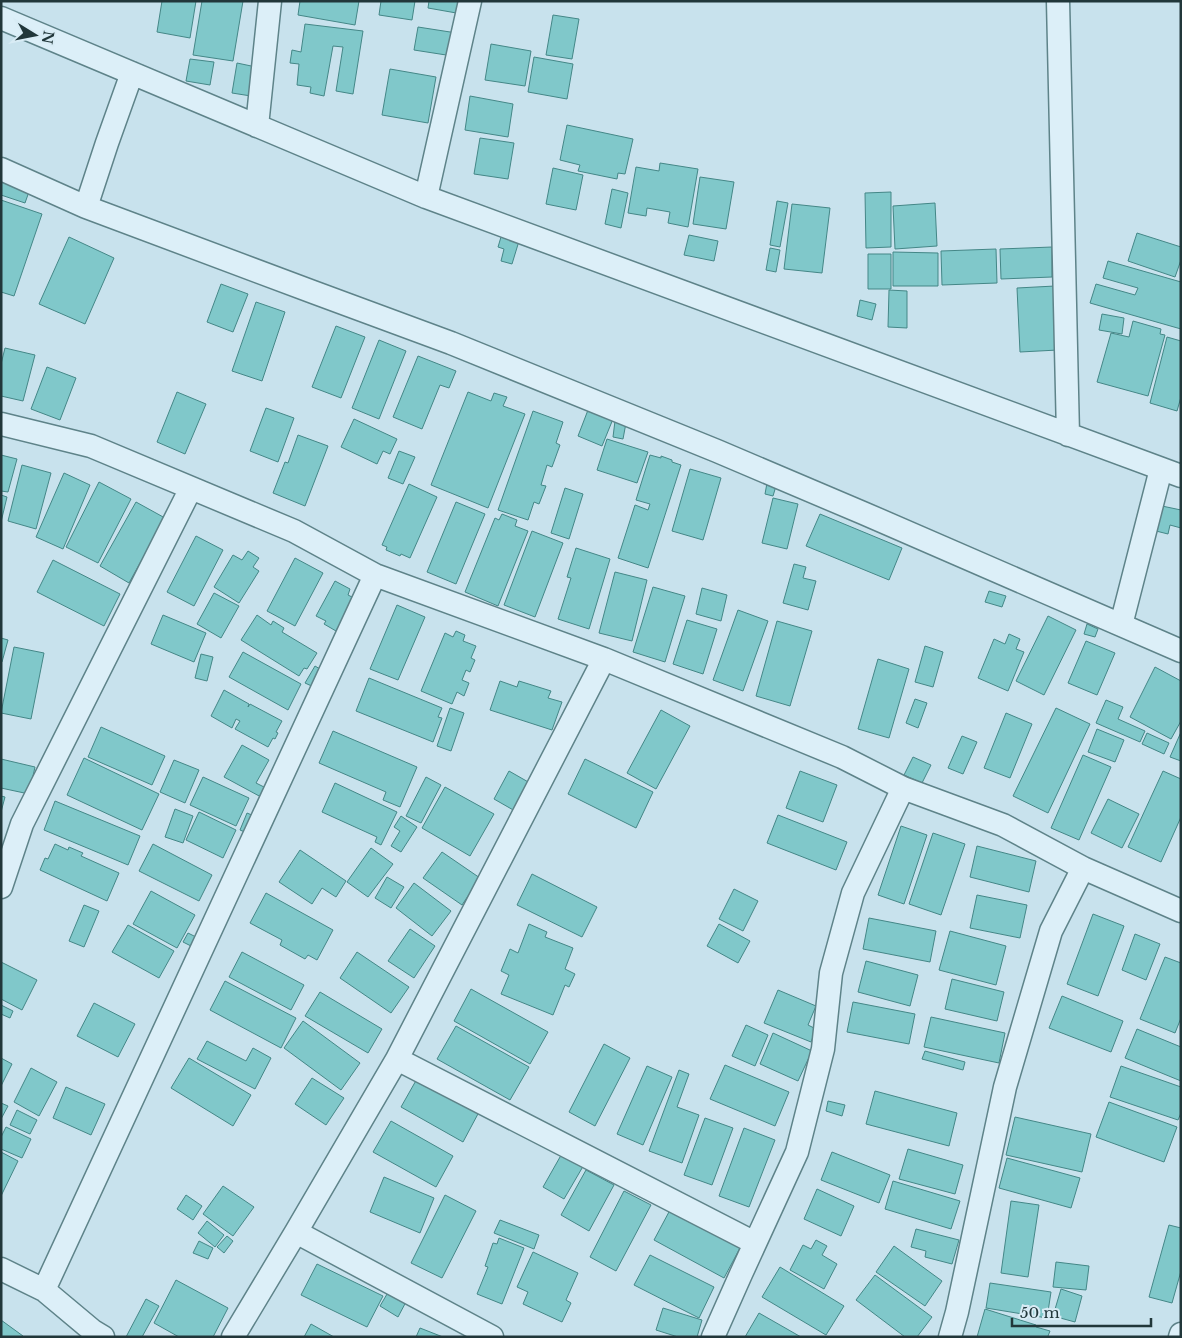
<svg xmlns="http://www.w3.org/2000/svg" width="1182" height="1338" font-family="'Libre Baskerville',serif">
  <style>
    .building { fill: #80c8ca; stroke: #448787 }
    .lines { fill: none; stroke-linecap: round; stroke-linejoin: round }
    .minor-casing { stroke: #5e8389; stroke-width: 25 }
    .minor { stroke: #dceff8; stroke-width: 22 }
  </style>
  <rect width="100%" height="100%" fill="#c8e2ed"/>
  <path class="building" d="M162 1H196L190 38 157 32Z
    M202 1H243L233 61 193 55Z
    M300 1H359L355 25 298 15Z
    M381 1H415L412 20 379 15Z
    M429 1H465L462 14 428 8Z
    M553 15 579 19 572 59 546 55Z
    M305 24 363 31 353 94 336 91 343 47 333 46 324 96 310 93 311 87 297 85 299 64 290 63 292 50 301 52Z
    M418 27 463 34 459 57 414 50Z
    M491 44 531 51 525 86 485 80Z
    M534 57 573 64 567 99 528 92Z
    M190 59 214 62 210 85 186 81Z
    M237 63 256 67 251 96 232 93Z
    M390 69 436 77 428 123 382 115Z
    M470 96 513 104 508 137 465 130Z
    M567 125 633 139 625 174 618 173 617 179 578 171 580 165 560 160Z
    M480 138 514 143 508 179 474 174Z
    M660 163 698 169 688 227 668 223 670 212 647 208 646 216 628 213 636 167 659 171Z
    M553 168 583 175 576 210 546 204Z
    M1 175 31 186 25 203 1 195Z
    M700 177 734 182 726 229 693 224Z
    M612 189 628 193 621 228 605 224Z
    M891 192V247L866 248 865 193Z
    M1 200 42 214 14 296 1 292Z
    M777 201 788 203 780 247 770 245Z
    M935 203 937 246 895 249 893 206Z
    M792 204 830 208 822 273 784 269Z
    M1137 233 1181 247V260L1175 277 1128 261Z
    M689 235 718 241 714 261 684 255Z
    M69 237 114 258 85 324 39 304Z
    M501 237 519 241 512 264 501 261 504 249 498 247Z
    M1052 247V277L1001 279 1000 249Z
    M770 248 780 250 776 272 766 270Z
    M996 249 997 283 942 285 941 251Z
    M893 252 938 253V286H893Z
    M868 254H891V289H868Z
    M1108 261 1181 282V329L1090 303 1096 284 1135 295 1138 288 1103 278Z
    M221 284 248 294 233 332 207 322Z
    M1055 286 1058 350 1020 352 1017 288Z
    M889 290 907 291V328L888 327Z
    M860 300 876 304 872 320 857 316Z
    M256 302 285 312 262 381 232 371Z
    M1102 314 1124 318 1122 334 1099 330Z
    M1133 321 1161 329 1160 334 1165 335 1148 396 1097 382 1111 333 1129 337Z
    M336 326 365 337 341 398 312 387Z
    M1167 337 1181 341V397L1177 411 1150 403Z
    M379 340 406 351 379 419 352 408Z
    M5 348 35 355 23 401 1 396V364Z
    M418 356 456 371 449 388 440 385 422 429 393 417Z
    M47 367 76 378 60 420 31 409Z
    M177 392 206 404 185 454 157 442Z
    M468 392 491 401 494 393 507 397 503 406 525 414 488 508 431 485Z
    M266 408 294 418 278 462 250 451Z
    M588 410 613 419 602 446 578 436Z
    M533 411 563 422 556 443 560 445 552 467 547 465 541 485 546 486 539 504 534 502 528 520 498 510Z
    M354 419 397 439 390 454 383 451 377 464 341 447Z
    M615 421 626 423 623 439 613 437Z
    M298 435 328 446 305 506 273 493 285 462 288 463Z
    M607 439 648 452 637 483 597 470Z
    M399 451 415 457 403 484 388 478Z
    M1 455 17 459 8 492 1 491Z
    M650 455 661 458V456L672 460V462L681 465 648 568 618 558 635 505 648 510 650 504 636 500Z
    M22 465 51 473 36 529 8 521Z
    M690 469 721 478 703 540 672 531Z
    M64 473 90 485 63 549 36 537Z
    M99 482 131 499 98 563 66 547Z
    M767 483 776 486 773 496 765 494Z
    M409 484 437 497 410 558 401 554 400 556 386 550 387 547 382 545Z
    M565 488 583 494 569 539 551 533Z
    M1 495 7 497 1 522Z
    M773 498 798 504 787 549 762 543Z
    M136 502 165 518 129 583 100 566Z
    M456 502 485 514 456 584 427 572Z
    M1162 506 1181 510V528L1170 525 1168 534 1156 531Z
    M502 514 517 520 515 526 528 531 498 606 465 592 495 518 499 520Z
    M820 514 902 548 889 580 806 546Z
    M532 531 563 543 535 617 504 605Z
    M196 536 223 550 194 606 167 592Z
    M576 548 610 559 589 629 558 619 571 578 567 577Z
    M248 551 259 558 253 567 259 571 239 603 214 587 233 555 242 560Z
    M295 558 323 573 295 626 267 611Z
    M53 560 120 594 104 626 37 592Z
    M794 564 806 567 803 578 816 581 808 610 783 603Z
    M615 572 647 580 632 641 599 633Z
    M335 581 350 589 348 595 354 598 336 631 324 624 326 621 316 616Z
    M653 587 685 596 665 662 633 652Z
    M702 588 727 595 721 621 696 614Z
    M989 591 1006 596 1002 607 985 602Z
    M214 593 239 606 221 638 197 624Z
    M397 605 425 617 398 680 370 669Z
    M738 610 768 621 743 691 713 680Z
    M163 615 206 633 194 662 151 644Z
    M257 615 271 625 273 621 284 628 282 632 317 653 307 669 304 668 299 676 241 640Z
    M1048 616 1076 630 1044 695 1016 681Z
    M687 620 717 629 703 674 673 664Z
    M777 621 812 631 790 706 756 696Z
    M1087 624 1098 629 1095 637 1084 634Z
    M456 631 465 635 463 641 476 646 471 658 475 660 470 672 466 670 462 680 469 683 464 696 457 692 452 704 421 691 445 633 453 637Z
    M1009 634 1020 639 1016 649 1024 652 1008 691 978 678 994 639 1005 644Z
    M1 638 8 640 2 662H1Z
    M1086 641 1115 653 1097 695 1068 683Z
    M925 646 943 652 933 687 915 682Z
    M14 647 44 653 31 719 1 713Z
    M243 652 301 684 288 710 229 677Z
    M201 654 213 657 207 681 195 678Z
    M878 659 909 669 889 738 858 729Z
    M315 666 325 672 316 688 305 683Z
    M1155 667 1181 681V721L1171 739 1130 717Z
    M369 678 442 708 438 717 442 718 433 742 356 711Z
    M500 681 517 687 519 681 551 691 548 698 562 702 552 730 490 710Z
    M224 690 249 704 248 707 250 704 282 721 276 732 278 733 275 739 273 738 268 747 235 729 240 721 236 719 232 728 211 716Z
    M915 699 927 703 918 728 906 723Z
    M1106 700 1123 707 1118 719 1145 731 1140 742 1096 723Z
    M450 708 464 713 451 751 437 746Z
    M1056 708 1090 724 1048 813 1013 796Z
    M661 710 690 726 656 789 627 773Z
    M1006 713 1032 724 1010 778 984 768Z
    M101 727 165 756 152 785 88 757Z
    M1097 729 1124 740 1115 762 1088 752Z
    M333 731 417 767 400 807 383 800 386 792 319 763Z
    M1181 732V761L1170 757Z
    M1147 733 1169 743 1164 754 1142 744Z
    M962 736 977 742 963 774 948 768Z
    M242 745 269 760 256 783 266 788 261 797 224 777Z
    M1083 755 1111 767 1079 840 1051 828Z
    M913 757 931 765 922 783 904 775Z
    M84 758 159 794 142 830 67 795Z
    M1 759 35 767 29 794 1 788Z
    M585 759 653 792 636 828 568 794Z
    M174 760 199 770 185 803 160 792Z
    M509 771 530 783 515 811 494 799Z
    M800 771 837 785 823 822 786 808Z
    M1163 771 1181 779V817L1161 862 1128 847Z
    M203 777 249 798 236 826 190 805Z
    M426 777 441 785 421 823 406 816Z
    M335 783 397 812 381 845 375 842 377 837 322 812Z
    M445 787 494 814 470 856 422 828Z
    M1 796 5 797 1 812Z
    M1108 799 1139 814 1122 848 1091 833Z
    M55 801 140 836 128 865 44 830Z
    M175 809 193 816 183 843 165 837Z
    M199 812 236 830 223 858 186 840Z
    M247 813 259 818 252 835 240 830Z
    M778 815 847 842 836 870 767 843Z
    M401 816 417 827 401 852 391 846 400 831 394 827Z
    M901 826 927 835 904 904 878 895Z
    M933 833 965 844 941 915 909 904Z
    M55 844 68 850 69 847 83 853 81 856 119 873 107 901 40 870 45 858 48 859Z
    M153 844 212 875 199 901 139 871Z
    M977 846 1036 861 1029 892 970 877Z
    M371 848 393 864 368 897 347 882Z
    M300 850 346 881 336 897 322 888 312 904 279 882Z
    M442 852 480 878 462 905 423 878Z
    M532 874 597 907 582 937 517 905Z
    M387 877 404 887 391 908 375 898Z
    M414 883 451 911 432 936 396 908Z
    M734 889 758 901 743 931 719 919Z
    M151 891 195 915 177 948 133 924Z
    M266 893 333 930 317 960 308 955 305 959 280 945 282 940 250 923Z
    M977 895 1027 905 1020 938 970 928Z
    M84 905 99 911 84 947 69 941Z
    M1093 914 1124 926 1098 996 1067 984Z
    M869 918 936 931 930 962 863 949Z
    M529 924 547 932 545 937 573 948 565 969 575 974 569 987 565 985 553 1015 501 994 509 975 501 971 510 949 518 953Z
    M719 924 750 941 738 963 707 946Z
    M128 925 174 951 159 978 112 952Z
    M410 929 435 946 414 978 388 961Z
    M950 931 1006 946 996 985 939 970Z
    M188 933 200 939 195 948 183 942Z
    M1135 934 1160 944 1146 980 1122 970Z
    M242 952 304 985 291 1010 229 977Z
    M357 952 409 987 391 1013 340 978Z
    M1165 957 1181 963V1018L1175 1033 1140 1019Z
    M866 961 918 975 910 1006 858 992Z
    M1 962 37 980 22 1010 1 999Z
    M952 979 1004 992 997 1021 945 1009Z
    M225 981 296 1018 281 1048 210 1010Z
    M471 989 548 1032 530 1064 454 1021Z
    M778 990 816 1006 808 1025 816 1029 811 1042 764 1023Z
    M320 992 382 1029 368 1053 305 1016Z
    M1062 996 1123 1021 1111 1052 1049 1028Z
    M853 1002 915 1014 909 1044 847 1032Z
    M94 1003 135 1024 118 1057 77 1036Z
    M1 1005 13 1011 10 1018 1 1014Z
    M931 1017 1005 1033 999 1063 924 1047Z
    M303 1021 360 1063 341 1090 284 1048Z
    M746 1025 768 1035 755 1066 732 1056Z
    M456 1026 529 1067 510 1100 437 1059Z
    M1137 1029 1181 1047V1081L1125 1058Z
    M773 1033 812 1051 798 1081 760 1064Z
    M207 1041 246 1061 253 1048 271 1058 255 1089 197 1059Z
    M604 1044 630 1058 595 1126 569 1112Z
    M925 1051 965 1062 963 1070 922 1059Z
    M1 1058 12 1064 1 1086Z
    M189 1058 251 1095 233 1126 171 1088Z
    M725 1065 789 1092 775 1126 710 1099Z
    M647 1066 672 1077 643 1145 617 1134Z
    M1121 1066 1181 1087V1113L1178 1120 1110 1097Z
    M31 1068 57 1082 39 1116 14 1102Z
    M679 1070 689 1074 677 1107 699 1115 682 1163 649 1151Z
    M418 1077 479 1112 463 1142 401 1107Z
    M312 1078 344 1098 326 1125 295 1104Z
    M66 1087 105 1104 91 1135 53 1118Z
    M875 1091 957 1113 949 1146 866 1124Z
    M828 1101 845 1105 842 1116 826 1111Z
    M1109 1102 1177 1127 1164 1162 1096 1137Z
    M1 1103 8 1106 1 1119Z
    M17 1110 37 1120 30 1134 10 1125Z
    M1015 1117 1091 1134 1082 1172 1006 1155Z
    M705 1118 733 1128 712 1185 684 1175Z
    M391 1121 453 1156 436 1187 373 1152Z
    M6 1127 31 1139 22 1158 1 1149V1137Z
    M744 1128 775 1140 749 1207 719 1196Z
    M908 1149 963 1165 955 1194 899 1179Z
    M564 1150 585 1163 564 1199 543 1187Z
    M1 1152 18 1161 1 1196Z
    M832 1152 890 1175 879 1203 821 1180Z
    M1007 1158 1080 1178 1071 1208 999 1188Z
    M586 1170 614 1185 589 1231 561 1215Z
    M384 1177 434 1198 420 1233 370 1212Z
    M893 1181 960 1201 951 1229 885 1209Z
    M223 1186 254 1207 233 1236 203 1214Z
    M817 1189 854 1206 841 1236 804 1219Z
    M624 1191 651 1205 616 1271 590 1257Z
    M186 1195 202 1206 193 1220 177 1209Z
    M445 1195 476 1211 442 1278 411 1263Z
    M1011 1201 1039 1205 1028 1277 1001 1273Z
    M670 1210 740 1248 724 1278 654 1240Z
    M500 1220 539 1235 534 1249 494 1233Z
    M207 1221 224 1235 215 1247 198 1233Z
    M1169 1225 1181 1228V1271L1172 1303 1149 1297Z
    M916 1229 959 1240 952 1264 925 1257 926 1251 911 1247Z
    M227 1236 233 1241 224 1253 217 1247Z
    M499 1238 524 1248 502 1304 477 1294 488 1267 485 1266 493 1243 497 1244Z
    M816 1240 827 1246 822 1255 837 1264 824 1289 790 1270 803 1245 811 1249Z
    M199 1241 213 1248 208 1259 193 1253Z
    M894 1246 942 1281 925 1306 876 1272Z
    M533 1252 578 1273 566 1300 571 1303 562 1322 523 1304 528 1292 517 1287Z
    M650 1255 714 1287 699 1318 634 1285Z
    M1056 1262 1089 1266 1086 1290 1053 1287Z
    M317 1264 383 1296 367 1327 301 1295Z
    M780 1267 844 1306 826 1335 762 1297Z
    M875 1275 932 1317 917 1337H905L856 1300Z
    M176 1280 228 1308 213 1337H179L154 1323Z
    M990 1283 1051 1292 1047 1318 986 1308Z
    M390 1289 407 1300 398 1317 380 1306Z
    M1061 1289 1082 1296 1075 1322 1053 1316Z
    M146 1299 159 1306 142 1337H126Z
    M663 1308 702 1320 697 1337H678L656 1330Z
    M985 1309 1036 1325V1327L1050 1331 1048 1336 1049 1337H977Z
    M759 1313 801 1337H745Z
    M1 1320 23 1336 22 1337H1Z
    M311 1324 334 1337H304Z
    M420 1328 443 1337H416Z"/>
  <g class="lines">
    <defs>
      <path id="minor" d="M1058 1 1068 435
        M1 18 426 197 1181 476
        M132 73 107 143 86 207 313 292 451 343 717 451 863 513 1181 651
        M257 126 270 1
        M1 169 86 207
        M426 197 470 1
        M1 424 91 446 294 531 375 575 604 659 842 757 903 788 1003 825 1083 868
        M1121 625 1161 469
        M1 887 22 824 191 488
        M397 1059 755 1243
        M296 1232 492 1337
        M1 1269 44 1290 93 1331 103 1337
        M44 1290 375 575
        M233 1337 296 1232 397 1059 604 659
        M713 1337 741 1274 797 1152 823 1049 831 973 853 893 903 788
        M950 1337 957 1312 1005 1087 1051 931 1083 868 1181 911
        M1180 1337 1181 1334"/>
    </defs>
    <use href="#minor" class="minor-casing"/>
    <use href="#minor" class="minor"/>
  </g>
  <rect width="1182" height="1338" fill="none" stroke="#21373a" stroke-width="5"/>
  <g transform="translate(35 35) rotate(100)" stroke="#d8ecf5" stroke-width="4" paint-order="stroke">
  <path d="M0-4L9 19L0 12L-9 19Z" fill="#21373a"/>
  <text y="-8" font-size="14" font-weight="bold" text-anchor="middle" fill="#21373a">N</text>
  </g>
  <path d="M1012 1318v8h139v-8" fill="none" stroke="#21373a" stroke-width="2.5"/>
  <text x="1020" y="1318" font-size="15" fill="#21373a" stroke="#d8ecf5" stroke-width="4" paint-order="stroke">50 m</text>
</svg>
